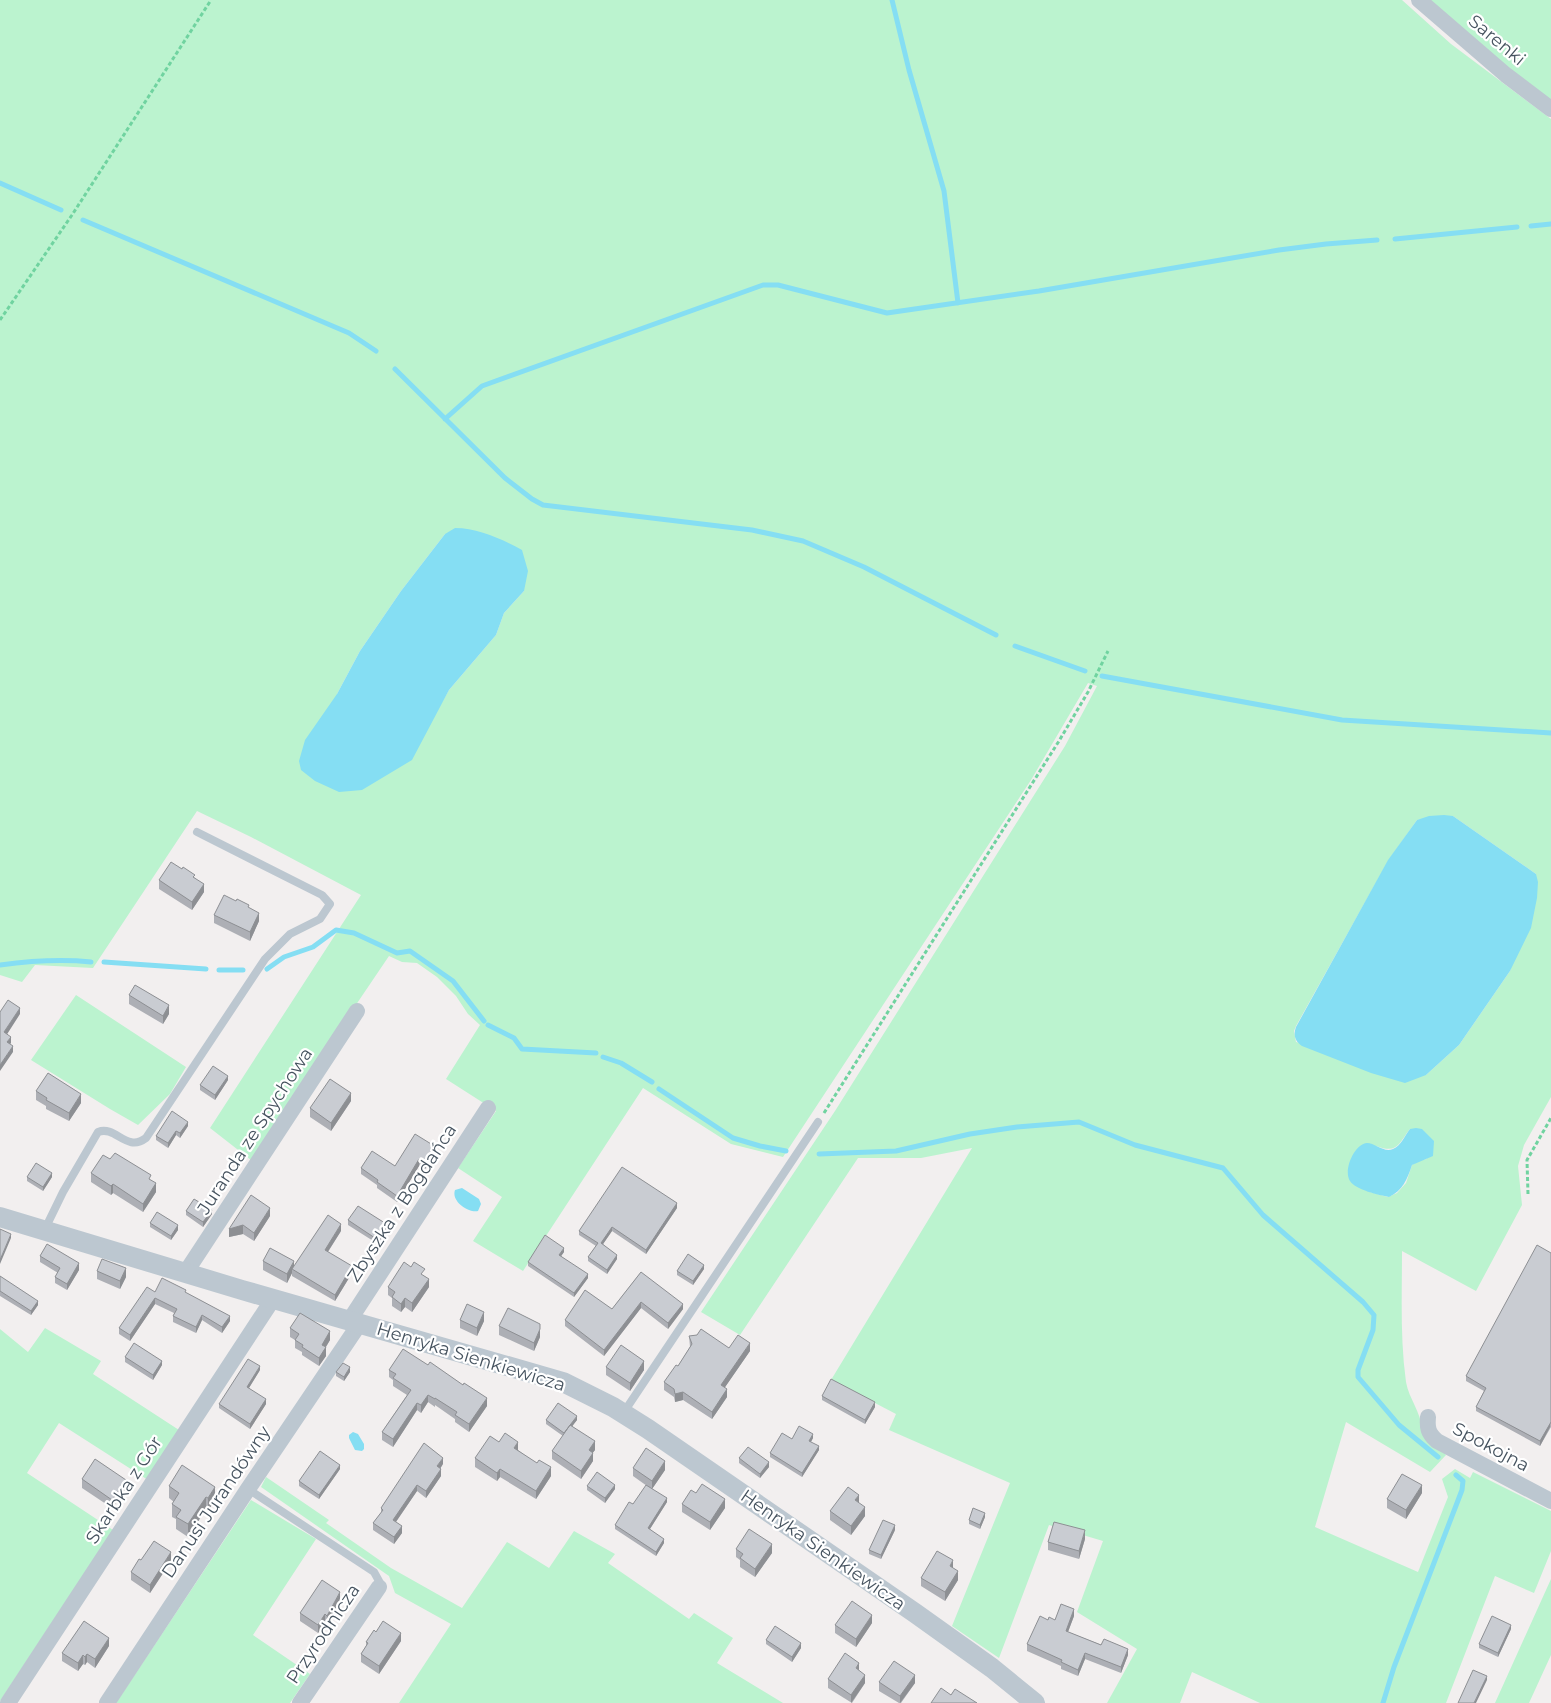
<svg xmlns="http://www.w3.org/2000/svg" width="1551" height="1703" font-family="Montserrat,sans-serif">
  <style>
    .green { fill: #bbf3cf; fill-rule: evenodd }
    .water { fill: #85def3 }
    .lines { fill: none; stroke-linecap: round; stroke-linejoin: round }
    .stream { stroke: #85def3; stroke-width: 5 }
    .path { stroke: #70d3a0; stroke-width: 3; stroke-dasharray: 4 2.5; stroke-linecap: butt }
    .service { stroke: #bcc7d0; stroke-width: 8 }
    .minor { stroke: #bcc7d0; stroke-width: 16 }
    .tertiary { stroke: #bcc7d0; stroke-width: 20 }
    .wall { fill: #adafb5 }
    .shaded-wall { fill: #8d8f93 }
    .building { fill: #c9ccd2; stroke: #8d8f93 }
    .labels { text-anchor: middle; stroke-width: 4.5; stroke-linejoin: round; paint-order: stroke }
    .street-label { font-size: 18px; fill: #46535f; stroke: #fff }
  </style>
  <rect width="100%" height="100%" fill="#f2efef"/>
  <path class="green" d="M0 0H1402L1451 44 1551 119V1097L1524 1145 1518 1166 1522 1205 1476 1291 1402 1251C1402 1295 1400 1339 1406 1382 1409 1399 1421 1412 1422 1429L1446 1455 1430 1472 1346 1422 1315 1527 1418 1572 1448 1497 1442 1479 1455 1469 1470 1478 1473 1472 1551 1511V1551L1534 1593 1495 1576 1446 1703H1260L1192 1672 1180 1703H1107L1137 1649 1077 1612 1103 1541 1049 1525 999 1658 952 1626 1010 1483 889 1430 896 1414 831 1380 972 1148 921 1158H858L740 1335 701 1312 835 1111 1065 746 1097 686 1088 683 1031 780 783 1157 731 1144 643 1088 523 1271 473 1241 502 1197 458 1168 496 1111 446 1079 480 1025 468 1014 456 996 437 977 417 963 402 962 389 956 251 1160 210 1128 361 895 251 837 197 811 93 968 35 965 22 982 0 975ZM445 534 524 591 504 613 496 635 449 690 437 711 337 694 360 651 401 591ZM1453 816 1536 874 1510 971 1459 1045 1426 1075 1296 1042 1294 1031 1296 1026 1388 861 1417 820ZM1410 1129 1427 1159 1420 1160 1412 1165 1406 1183 1397 1193 1388 1197 1370 1192 1376 1146C1398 1154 1398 1144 1410 1129Z
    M1428 0H1551V101L1490 56Z
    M76 995 186 1067 170 1094 138 1125 110 1109 31 1060Z
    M45 1328 101 1361 93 1374 179 1430 148 1480 59 1423 27 1473 113 1530 0 1701V1329L28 1352Z
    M266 1477 329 1520 326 1523 391 1568 462 1608 507 1542 549 1568 574 1531 615 1554 608 1563 689 1619 694 1613 733 1638 717 1663 783 1703H399L451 1624 395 1593 389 1576 261 1487Z
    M251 1500 316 1539 253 1635 310 1674 290 1703H116Z
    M1551 1579V1655L1529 1703H1495Z"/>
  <path class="water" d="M455 528C478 528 502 539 522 550L528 571 524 591 504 613 496 635 449 690 412 760 362 790 339 792 315 781 301 770 299 761 305 740 337 694 360 651 401 591 445 534Z
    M1444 815 1453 816 1536 874 1538 882 1537 898 1531 928 1510 971 1459 1045 1426 1075 1405 1083 1371 1073 1302 1046C1295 1041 1293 1035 1296 1027L1388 860 1417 820 1429 816Z
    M1416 1128 1422 1129 1434 1141 1433 1156 1412 1165C1407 1180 1403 1190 1389 1197 1379 1195 1356 1190 1350 1181 1343 1171 1354 1144 1367 1143 1375 1143 1384 1153 1393 1149 1401 1146 1405 1135 1410 1129Z
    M462 1188 479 1199 481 1204 478 1211C468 1213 451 1201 455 1190Z
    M353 1432 358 1434 364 1444V1449L362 1451 355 1450 349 1438V1435Z"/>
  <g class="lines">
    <path class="stream" d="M892 0 909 70 944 191 958 303
      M0 183 61 210
      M83 220 349 333 376 351
      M1531 226 1551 224
      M1395 239 1517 227
      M395 369 505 478 532 499 543 505 752 530 803 541 864 567 996 635
      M445 419 482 386 763 285H778L887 313 1039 291 1279 250 1326 244 1377 240
      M1015 646 1085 671
      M1102 676 1342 720 1551 733
      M104 962 206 969
      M0 965C30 961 61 959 91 962
      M267 969 284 957 313 947 336 930 354 933 397 953 410 951 453 981 484 1021
      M219 970H243
      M488 1025 514 1038 522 1049 596 1053
      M603 1057 621 1063 652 1082
      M659 1089 733 1138 760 1146 786 1151
      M819 1154 896 1151 970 1134 1017 1127 1079 1122 1135 1145 1223 1168 1263 1215 1363 1302 1374 1315 1373 1330 1358 1370V1377L1399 1425 1438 1457
      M1383 1703 1394 1667 1462 1490 1463 1481 1456 1475"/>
    <path class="path" d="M0 320 72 215 211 0
      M824 1113 1059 741 1088 692 1108 651
      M1528 1194 1527 1160 1551 1118"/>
    <path class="service" d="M45 1229 63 1192 98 1132C116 1125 126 1153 146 1138L265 959 290 934 320 919 330 904 322 895 197 832
      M624 1412 818 1122
      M248 1489 374 1572 379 1581V1587"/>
    <path class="minor" d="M1419 0 1506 75 1551 109
      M186 1272 357 1011
      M349 1321 488 1108
      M1428 1417C1427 1428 1428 1433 1437 1441L1551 1501
      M8 1703 273 1299
      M107 1703 248 1489 360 1323
      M300 1703 379 1587"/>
    <path class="tertiary" d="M0 1217 242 1290 563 1382 613 1407 648 1429 915 1613 992 1668 1035 1703"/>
  </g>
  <path class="wall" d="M182 869 195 878 204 892 192 910 159 889V880Z
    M249 908 259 921 250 941 214 923V915Z
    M129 995 169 1014 163 1024 129 1004Z
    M228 1080 215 1100 200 1090V1085Z
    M36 1091 81 1103 69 1121 46 1109V1106L36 1100Z
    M351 1101 331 1131 310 1117V1108Z
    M188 1126 180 1138 176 1135 168 1148 156 1140V1136Z
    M436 1153 425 1169 419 1166 397 1202 377 1188V1185L361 1174V1168L395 1166Z
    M110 1159 151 1181 156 1192 143 1212 113 1193 111 1195 91 1182V1173Z
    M27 1177H52L43 1191 27 1181Z
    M677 1208 646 1254 612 1231 603 1244 617 1259 607 1274 588 1261V1257L596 1246 579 1235V1231Z
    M186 1211 212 1214 203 1227 186 1215Z
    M270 1216 254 1241 243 1234 229 1237V1229Z
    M348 1220 388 1230 378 1244 348 1225Z
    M150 1223 178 1230 171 1240 150 1227Z
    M341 1231 328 1252 352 1273 335 1301 292 1276V1273L287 1283 263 1270V1261L294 1267Z
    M564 1252 561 1256 588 1278 574 1297 528 1266V1262Z
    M1551 1253V1427L1540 1446 1476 1411V1407L1484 1391 1466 1381V1376Z
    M40 1256 79 1270 67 1290 55 1283V1277L58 1273 40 1262Z
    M704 1269 693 1285 677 1275V1271Z
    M97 1271 126 1277 120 1289 97 1279Z
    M641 1272 683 1309 668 1329 641 1308 604 1356 565 1326V1320L612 1309Z
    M0 1276 38 1305 31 1315 0 1296Z
    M425 1276 429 1287 412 1312 405 1307 401 1312 392 1306V1298L388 1295V1287Z
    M155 1292 186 1293 230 1321 222 1333 202 1320 196 1333 173 1322V1316L174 1313 155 1304 130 1341 119 1334V1328Z
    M460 1320 484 1321 477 1336 460 1328Z
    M499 1326 540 1337 534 1351 499 1335Z
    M290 1328 330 1340 326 1347V1356L319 1366 302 1355V1352L295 1348V1340L290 1337Z
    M689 1336 729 1348 750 1351 725 1387 727 1397 712 1419 683 1400 675 1402 674 1397 664 1390V1382L678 1366 690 1347Z
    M125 1357 162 1365 153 1380 125 1362Z
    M606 1367 644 1370 630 1391 606 1375Z
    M260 1370 249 1388 266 1404 250 1429 219 1408V1404Z
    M389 1370 487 1406 469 1432 455 1422V1419L435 1405V1407L428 1402 421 1413 417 1410 393 1447 382 1440V1432L407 1395 393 1386V1380L389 1377Z
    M336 1372H350L344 1381 336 1376Z
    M822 1396 875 1407 865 1424 822 1400Z
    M546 1420H577L572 1426 595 1450 593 1452V1461L581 1479 552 1459V1451L563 1436 546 1424Z
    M813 1438 811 1442 819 1450 802 1477 770 1457V1453L792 1439Z
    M499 1442 518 1450 551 1476 536 1499 500 1477 497 1481 475 1467V1458Z
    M739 1458 769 1467 760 1478 739 1463Z
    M443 1464 440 1469 441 1476 426 1498 417 1491 396 1522 402 1533 394 1544 373 1530V1523L381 1513V1508Z
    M633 1468 665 1470 652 1489 667 1502 650 1529 664 1543 656 1556 615 1529V1525L633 1504 647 1486 633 1476Z
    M340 1469 319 1499 299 1486V1481Z
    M82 1479 126 1488 112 1508 82 1488Z
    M169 1486 215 1500 208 1511 206 1509 188 1537 176 1529V1519L172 1517V1504L174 1502 169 1498Z
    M587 1486 615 1489 605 1503 587 1490Z
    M696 1493 725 1508 710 1530 682 1512V1504Z
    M1422 1493 1406 1519 1387 1508V1499Z
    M830 1511 865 1516 851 1535 830 1520Z
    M985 1517 980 1529 969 1524V1520Z
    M895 1530 881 1559 869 1554V1550Z
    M1085 1539 1079 1559 1048 1550V1542Z
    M736 1549 772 1553 755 1577 740 1567V1560L736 1557Z
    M141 1560 171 1561 150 1593 131 1580V1572Z
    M953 1568 958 1580 945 1601 921 1586V1578Z
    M340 1601 327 1624 325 1623 318 1633 300 1621V1613Z
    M1074 1616 1068 1632 1128 1655 1121 1673 1085 1659 1078 1676 1061 1669V1666L1027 1651V1644L1048 1620H1055Z
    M872 1623 856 1647 835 1633V1625Z
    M1511 1629 1498 1657 1479 1648V1644Z
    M376 1632 401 1641 379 1674 361 1662V1654L366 1646V1642Z
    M766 1640 801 1648 792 1662 766 1644Z
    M109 1646 95 1668 87 1662 85 1665 83 1664 78 1671 62 1661V1653Z
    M859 1671 865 1683 852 1703 828 1688V1679Z
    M879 1682 915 1683 901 1703H899L879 1691Z"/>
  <path class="shaded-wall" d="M204 884V892L192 910V902Z
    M259 913V921L250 941V932Z
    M169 1005V1014L163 1024V1016Z
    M20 1008V1014L4 1039V1032Z
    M11 1037V1043L7 1048V1042Z
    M13 1046V1052L0 1071V1065Z
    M228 1076V1080L215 1100V1095Z
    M351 1093V1101L331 1131V1123Z
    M81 1094V1103L69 1121V1113Z
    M188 1122V1126L180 1138V1133Z
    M176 1131V1135L168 1148V1143Z
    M436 1147V1153L425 1169V1163Z
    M419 1159V1166L397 1202V1196Z
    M52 1173V1177L43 1191V1187Z
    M156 1183V1192L143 1212V1204Z
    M113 1184V1193L111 1195V1186Z
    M677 1203V1208L646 1254V1250Z
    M270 1208V1216L254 1241V1233Z
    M212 1210V1214L203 1227V1222Z
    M341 1224V1231L325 1256V1250Z
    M178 1225V1230L171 1240V1236Z
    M243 1225V1234L229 1237V1229Z
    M388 1225V1230L378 1244V1240Z
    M612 1227V1231L601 1247V1243Z
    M11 1234V1238L0 1264V1260Z
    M564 1248V1252L559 1259V1255Z
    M617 1255V1259L607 1274V1270Z
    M294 1261V1269H292V1273L287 1283V1274Z
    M79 1263V1270L67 1290V1284Z
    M704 1265V1269L693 1285V1281Z
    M352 1266V1273L335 1301V1295Z
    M126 1268V1277L120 1289V1281Z
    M588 1274V1278L574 1297V1293Z
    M429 1279V1287L412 1312V1303Z
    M155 1298V1304L130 1341V1335Z
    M405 1298V1307L401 1312V1304Z
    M38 1301V1305L31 1315V1311Z
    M641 1302V1308L604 1356V1350Z
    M683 1304V1309L668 1329V1323Z
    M484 1312V1321L477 1336V1328Z
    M202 1315V1320L196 1333V1327Z
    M230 1316V1321L222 1333V1327Z
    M540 1329V1337L534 1351V1343Z
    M330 1331V1340L322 1353 326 1347V1356L319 1366V1358L322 1345Z
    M750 1343V1351L721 1393V1385Z
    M162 1361V1365L153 1380V1375Z
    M644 1361V1370L630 1391V1383Z
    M260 1366V1370L247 1391V1387Z
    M350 1367V1372L344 1381V1377Z
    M727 1389V1397L712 1419V1412Z
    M683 1392V1400L675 1402V1394Z
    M428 1395V1402L421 1413V1405Z
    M487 1398V1406L469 1432V1424Z
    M266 1399V1404L250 1429V1424Z
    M875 1402V1407L865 1424V1420Z
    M417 1403V1410L393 1447V1439Z
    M577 1416V1420L564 1437V1433Z
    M1550 1422V1427L1540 1446V1441Z
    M813 1434V1438L809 1445V1441Z
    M595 1441V1450L589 1458V1450Z
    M518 1442V1450L514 1456V1448Z
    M819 1446V1450L802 1477V1473Z
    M593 1453V1461L581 1479V1471Z
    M443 1458V1464L437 1473V1466Z
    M665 1461V1470L652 1489V1481Z
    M769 1462V1467L760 1478V1474Z
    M340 1465V1469L319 1499V1495Z
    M551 1467V1476L536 1499V1491Z
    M441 1469V1476L426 1498V1491Z
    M500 1469V1477L497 1481V1473Z
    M126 1480V1488L112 1508V1500Z
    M417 1485V1491L393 1526V1520Z
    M615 1485V1489L605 1503V1498Z
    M1422 1485V1493L1406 1519V1510Z
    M215 1487V1500L208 1511V1498Z
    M859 1495V1503L855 1500Z
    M206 1497V1509L188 1537V1524Z
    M667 1498V1502L648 1532V1528Z
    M725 1499V1508L710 1530V1522Z
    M865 1507V1516L851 1535V1526Z
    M985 1513V1517L980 1529V1525Z
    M895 1525V1530L881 1559V1555Z
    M402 1526V1533L394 1544V1537Z
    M1085 1530V1539L1079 1559V1551Z
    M664 1539V1543L656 1556V1552Z
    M772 1544V1553L755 1577V1569Z
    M171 1552V1561L150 1593V1585Z
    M953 1560V1569L950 1566Z
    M958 1571V1580L945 1601V1592Z
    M340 1592V1601L327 1624V1616Z
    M1074 1609V1616L1066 1637V1631Z
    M325 1614V1623L318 1633V1625Z
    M872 1615V1623L856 1647V1639Z
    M1511 1625V1629L1498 1657V1653Z
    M401 1633V1641L379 1674V1666Z
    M109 1638V1646L95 1668V1659Z
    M801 1643V1648L792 1662V1657Z
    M1128 1649V1655L1121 1673V1667Z
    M1085 1653V1659L1078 1676V1670Z
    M87 1654V1662L85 1665V1657Z
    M83 1655V1664L78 1671V1663Z
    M859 1663V1671L856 1668Z
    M865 1675V1683L851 1703V1695Z
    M915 1675V1683L900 1703V1696Z
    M1487 1676V1680L1476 1703H1474Z"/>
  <path class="building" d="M171 862 182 869 183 867 195 875 193 877 204 884 192 902 159 880Z
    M224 895 236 901 237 899 249 905 248 907 259 913 250 932 214 915Z
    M135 985 169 1005 163 1016 129 995Z
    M8 1000 20 1008 4 1032 11 1037 7 1042 13 1046 0 1065V1012Z
    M213 1066 228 1076 215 1095 200 1085Z
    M48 1073 81 1094 69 1113 46 1100 47 1098 36 1091Z
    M330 1079 351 1093 331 1123 310 1108Z
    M172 1111 188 1122 180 1133 176 1131 168 1143 156 1136Z
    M415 1134 436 1147 425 1163 419 1159 397 1196 377 1182 378 1180 361 1168 372 1151 395 1166Z
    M115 1153 151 1175 149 1179 156 1183 143 1204 113 1184 111 1186 91 1173 103 1155 110 1159Z
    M36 1163 52 1173 43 1187 27 1177Z
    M622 1167 677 1203 646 1250 612 1227 601 1243 617 1255 607 1270 588 1257 598 1243 579 1231Z
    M251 1195 270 1208 254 1233 243 1225 229 1229Z
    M194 1199 212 1210 203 1222 186 1211Z
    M358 1206 388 1225 378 1240 348 1220Z
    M157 1212 178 1225 171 1236 150 1223Z
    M328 1215 341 1224 325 1250 352 1266 335 1295 292 1269Z
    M0 1229 11 1234 0 1260Z
    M545 1235 564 1248 559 1255 588 1274 574 1293 528 1262Z
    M47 1244 79 1263 67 1284 55 1277 60 1268 40 1256Z
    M1537 1245 1551 1253V1422L1540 1441 1476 1407 1486 1388 1466 1376Z
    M270 1248 294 1261 287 1274 263 1261Z
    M688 1254 704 1265 693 1281 677 1271Z
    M102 1259 126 1268 120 1281 97 1271Z
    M404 1262 411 1267 414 1262 425 1269 421 1274 429 1279 412 1303 405 1298 401 1304 392 1297 395 1292 388 1287Z
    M641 1272 683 1304 668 1323 641 1302 604 1350 565 1320 585 1290 612 1309Z
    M0 1276 38 1301 31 1311 0 1291Z
    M162 1278 186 1290 185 1292 230 1316 222 1327 202 1315 196 1327 173 1316 177 1309 155 1298 130 1335 119 1328 147 1287 155 1292Z
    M467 1304 484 1312 477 1328 460 1320Z
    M508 1308 540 1324V1329L534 1343 499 1326Z
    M300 1313 330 1331 322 1345 326 1347 319 1358 302 1347 303 1345 295 1340 299 1334 290 1328Z
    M701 1329 729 1348 738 1335 750 1343 721 1385 727 1389 712 1412 683 1392 675 1394 674 1389 664 1382 676 1365 678 1366 692 1344 689 1336 697 1335Z
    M134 1343 162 1361 153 1375 125 1357Z
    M621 1345 644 1361 630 1383 606 1367Z
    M403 1349 428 1365 430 1362 463 1385 464 1383 487 1398 469 1424 455 1415 457 1412 435 1398V1399L428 1395 421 1405 417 1403 393 1439 382 1432 411 1390 393 1378 396 1374 389 1370Z
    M248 1359 260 1366 247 1387 266 1399 250 1424 219 1404Z
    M343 1363 350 1367 344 1377 336 1372Z
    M831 1379 875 1402 865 1420 822 1396Z
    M558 1403 577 1416 564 1433 546 1420Z
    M570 1425 595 1441 589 1450 593 1453 581 1471 552 1451Z
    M799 1426 813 1434 809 1441 819 1446 802 1473 770 1453 782 1433 792 1439Z
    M505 1433 518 1442 514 1448 537 1463 539 1460 551 1467 536 1491 500 1469 497 1473 475 1458 490 1436 499 1442Z
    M424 1443 443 1458 437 1466 441 1469 426 1491 417 1485 393 1520 402 1526 394 1537 373 1523 383 1510 381 1508Z
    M748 1447 769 1462 760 1474 739 1458Z
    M646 1448 665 1461 652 1481 633 1468Z
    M320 1451 340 1465 319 1495 299 1481Z
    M95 1459 126 1480 112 1500 82 1479Z
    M182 1465 215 1487 208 1498 206 1497 188 1524 176 1517 181 1510 172 1504 179 1493 169 1486Z
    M597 1472 615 1485 605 1498 587 1486Z
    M1402 1474 1422 1485 1406 1510 1387 1499Z
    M702 1484 725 1499 710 1522 682 1504 691 1490 696 1493Z
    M646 1485 667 1498 648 1528 664 1539 656 1552 615 1525 629 1502 633 1504Z
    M848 1487 859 1495 855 1500 865 1507 851 1526 830 1511Z
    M973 1508 985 1513 980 1525 969 1520Z
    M883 1520 895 1525 881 1555 869 1550Z
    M1054 1522 1085 1530 1079 1551 1048 1542Z
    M749 1529 772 1544 755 1569 740 1558 743 1554 736 1549Z
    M154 1541 171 1552 150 1585 131 1572 139 1559 141 1560Z
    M937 1551 953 1560 950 1566 958 1571 945 1592 921 1578Z
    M322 1580 340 1592 327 1616 325 1614 318 1625 300 1613Z
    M852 1601 872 1615 856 1639 835 1625Z
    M1061 1604 1074 1609 1066 1631 1101 1645 1104 1639 1128 1649 1121 1667 1085 1653 1078 1670 1061 1662 1062 1660 1027 1644 1040 1616 1048 1620 1049 1617 1055 1620Z
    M1492 1616 1511 1625 1498 1653 1479 1644Z
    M84 1621 109 1638 95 1659 87 1654 85 1657 83 1655 78 1663 62 1653Z
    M383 1621 401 1633 379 1666 361 1654 368 1643 366 1642 374 1630 376 1632Z
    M775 1626 801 1643 792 1657 766 1640Z
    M845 1653 859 1663 856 1668 865 1675 851 1695 828 1679Z
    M894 1661 915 1675 900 1696 879 1682Z
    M1473 1670 1487 1676 1474 1703H1458Z
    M941 1688 951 1695 955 1689 977 1703H931Z"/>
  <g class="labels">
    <g class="street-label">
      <text transform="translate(1497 40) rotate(40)" y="6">Sarenki</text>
      <text transform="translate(255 1131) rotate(-57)" y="6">Juranda ze Spychowa</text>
      <text transform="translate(402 1203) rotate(-57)" y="6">Zbyszka z Bogdańca</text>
      <text transform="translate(471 1357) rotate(17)" y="6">Henryka Sienkiewicza</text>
      <text transform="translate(1491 1447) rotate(28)" y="6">Spokojna</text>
      <text transform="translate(124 1490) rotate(-57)" y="6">Skarbka z Gór</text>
      <text transform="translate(216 1502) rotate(-56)" y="6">Danusi Jurandówny</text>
      <text transform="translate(823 1550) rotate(35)" y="6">Henryka Sienkiewicza</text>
      <text transform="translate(323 1634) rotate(-56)" y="6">Przyrodnicza</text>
    </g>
  </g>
</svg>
